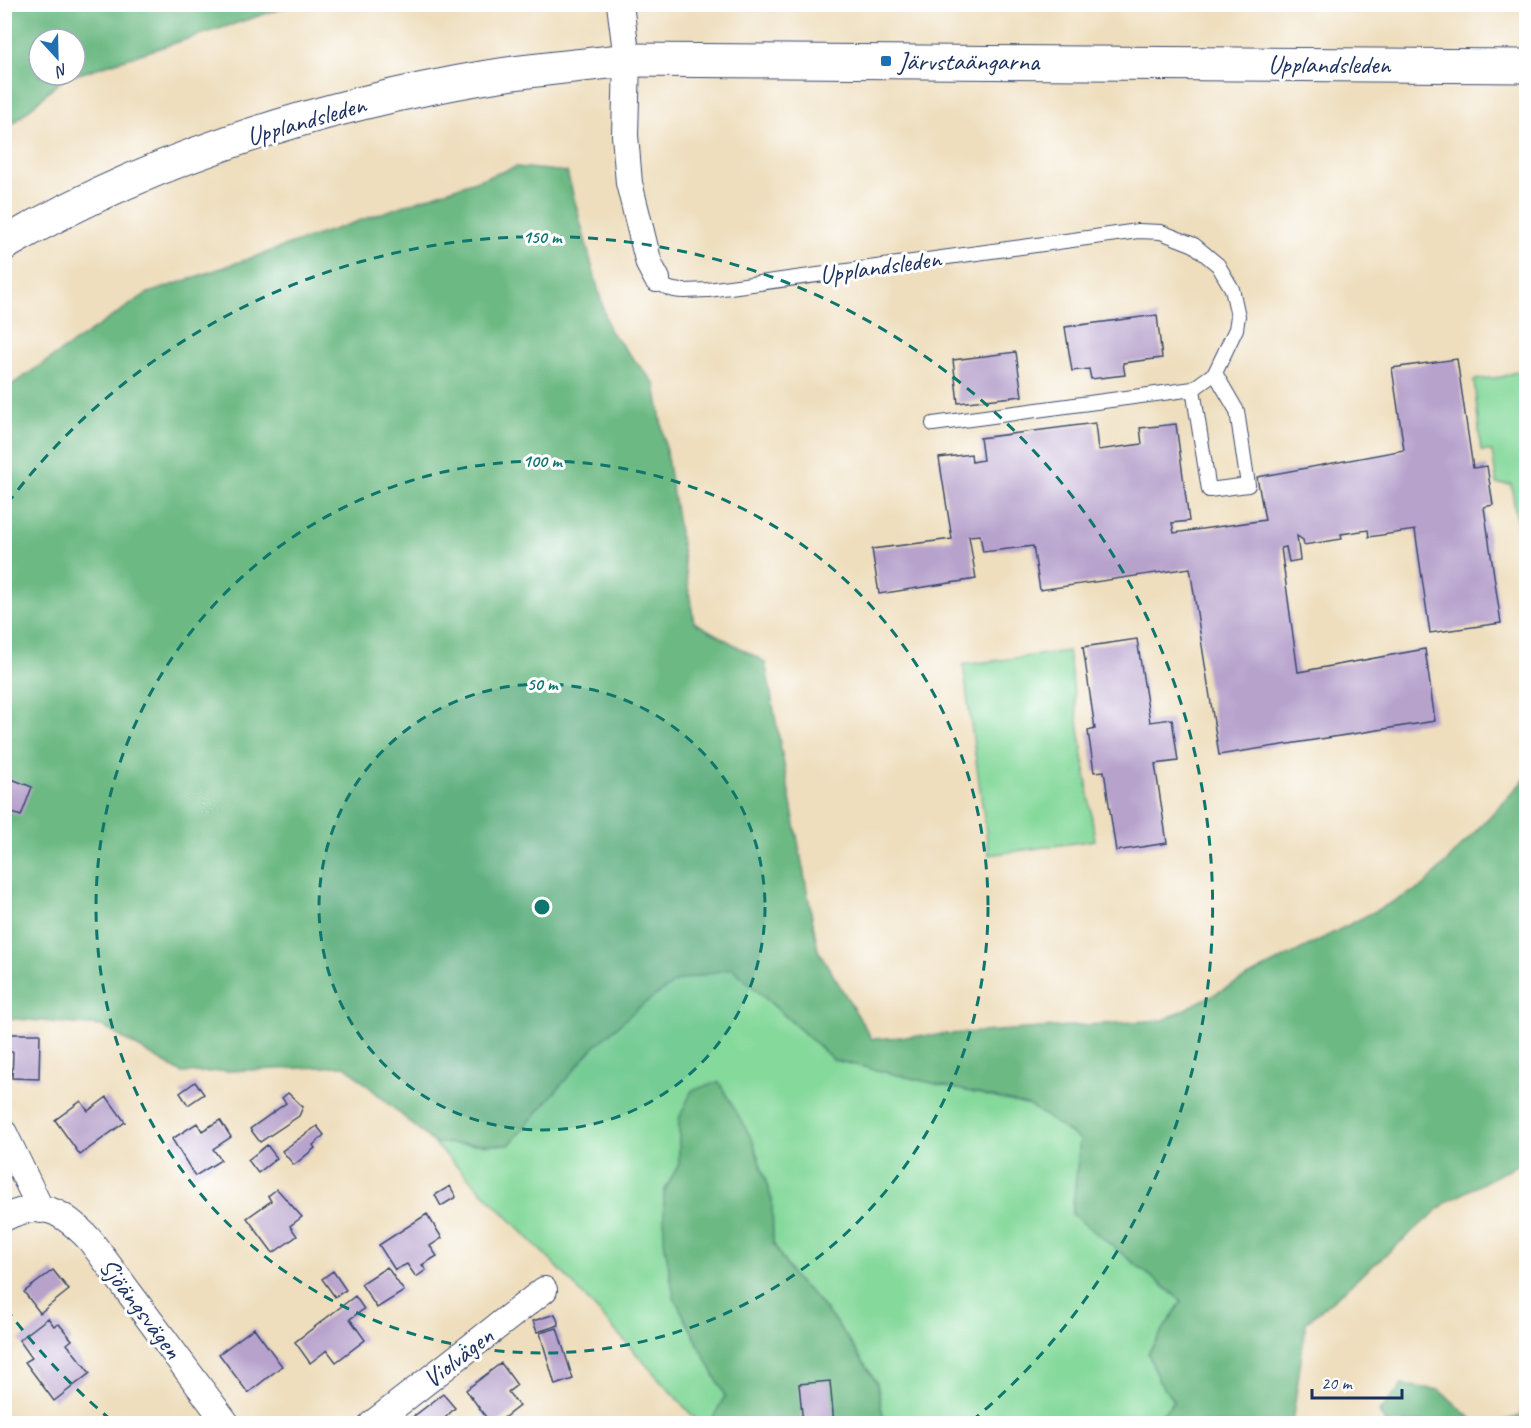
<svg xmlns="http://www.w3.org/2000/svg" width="1531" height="1428" font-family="Caveat,sans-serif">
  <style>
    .green { fill: #85d99b; stroke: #50847c; stroke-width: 1.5 }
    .forest { fill: #6cb983; stroke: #447470; stroke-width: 1.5; fill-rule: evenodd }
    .building { fill: #b7a2cc }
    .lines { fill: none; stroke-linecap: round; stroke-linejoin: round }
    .service-casing { stroke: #3b496c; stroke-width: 16 }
    .minor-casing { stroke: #3b496c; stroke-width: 28 }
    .tertiary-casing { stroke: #3b496c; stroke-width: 35 }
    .service { stroke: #fff; stroke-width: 14 }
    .minor { stroke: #fff; stroke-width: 26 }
    .tertiary { stroke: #fff; stroke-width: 33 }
    .ring { fill: none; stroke: #0f766e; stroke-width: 3; stroke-dasharray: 10 8 }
    .poi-dot { fill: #1f6fb2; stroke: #fff; stroke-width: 2 }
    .labels { text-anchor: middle; stroke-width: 6; stroke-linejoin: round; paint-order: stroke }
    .poi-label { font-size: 26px; fill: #1b2f5e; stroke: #fff; text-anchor: start }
    .street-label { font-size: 26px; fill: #1b2f5e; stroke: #fff }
    .centre { fill: #0f766e; stroke: #fff; stroke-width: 3 }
    .ring-label { font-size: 18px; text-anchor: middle; font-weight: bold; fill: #0f766e; stroke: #fff; stroke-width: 6; stroke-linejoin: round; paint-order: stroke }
  </style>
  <rect width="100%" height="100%" fill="#fff"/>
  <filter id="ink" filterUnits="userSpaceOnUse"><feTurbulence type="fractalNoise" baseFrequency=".0167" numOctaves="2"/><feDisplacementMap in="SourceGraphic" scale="12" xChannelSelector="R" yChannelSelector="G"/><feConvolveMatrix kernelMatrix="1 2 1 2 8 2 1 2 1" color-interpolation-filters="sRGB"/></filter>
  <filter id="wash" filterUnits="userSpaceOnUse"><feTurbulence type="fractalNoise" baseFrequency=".008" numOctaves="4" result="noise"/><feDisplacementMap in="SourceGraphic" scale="24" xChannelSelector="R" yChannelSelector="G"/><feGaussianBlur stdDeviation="1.35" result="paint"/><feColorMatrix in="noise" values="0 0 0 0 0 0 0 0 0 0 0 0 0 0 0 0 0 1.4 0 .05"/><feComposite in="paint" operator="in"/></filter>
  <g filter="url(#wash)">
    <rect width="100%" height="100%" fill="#eedebd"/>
    <path class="green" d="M1526 368V535H1519L1511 484H1497L1492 451H1481L1474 380 1502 377Z
      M1068 651 1095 840 989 855 963 665Z
      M732 968 834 1060 1031 1106 1081 1140 1072 1214 1182 1301 1148 1353 1158 1380 1174 1402 1153 1423H884L877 1383 844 1333 815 1297 794 1278 773 1243 772 1200 679 1119V1164L664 1192 674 1297 725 1396 710 1423H699L563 1273 434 1143 509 1145 593 1048 638 1008 677 981Z"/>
    <path class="forest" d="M5 4H293V5L63 79 5 131ZM39 39H75V75H39Z
      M516 167 567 172 609 330 655 384 694 622 765 662 818 950 872 1039 1164 1020 1424 886 1526 778V1160L1447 1202 1306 1323 1292 1423H1153L1174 1402 1158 1380 1148 1353 1182 1301 1072 1214 1080 1140 1031 1106 834 1060 732 968 677 981 638 1008 593 1048 509 1145 434 1143 345 1066 182 1073 102 1026 5 1018 4 390 146 294Z
      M719 1082 753 1141 772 1200 773 1243 794 1278 815 1297 844 1333 877 1383 884 1423H710L725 1396 674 1297 664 1241V1192L679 1164V1119L692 1090Z
      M1402 1385 1440 1390 1476 1423H1385L1379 1412Z
      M1526 1386V1423H1497L1520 1416Z"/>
    <g id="blocks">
      <path class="building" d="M1157 315 1162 358 1123 363 1125 375 1091 379 1089 369 1072 371 1065 327Z
        M1016 352 1022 396 958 403 953 360Z
        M1457 359 1473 468 1487 466 1493 505 1484 507 1501 623 1430 633 1415 530 1369 537 1368 530 1341 534 1342 539 1304 545 1303 540 1297 536 1300 560 1289 562 1286 547 1281 548 1298 672 1425 649 1435 721 1219 755 1190 568 1040 590 1033 546 983 552 980 535 969 536 976 579 879 594 872 549 952 539 939 458 971 454 972 462 983 460 980 438 1095 423 1098 450 1142 444 1140 428 1176 424 1189 521 1172 523 1174 533 1265 520 1257 477 1404 450 1392 368Z
        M1137 639 1150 722 1172 719 1178 761 1155 764 1167 843 1116 851 1104 771 1094 772 1088 731 1095 729 1083 647Z
        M4 776 32 787 21 816 4 810Z
        M4 1034H40L39 1079 12 1078 13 1052H4Z
        M195 1082 204 1094 188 1105 180 1093Z
        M288 1093 303 1107 299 1116 260 1142 250 1129 286 1103 282 1098Z
        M107 1097 125 1122 80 1155 55 1120 81 1101 88 1111Z
        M220 1120 231 1137 213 1149 221 1160 195 1176 172 1139 197 1123 202 1131Z
        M317 1126 324 1135 313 1145 315 1148 294 1165 282 1151Z
        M267 1145 277 1158 258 1173 248 1160Z
        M450 1186 456 1197 441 1206 435 1195Z
        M277 1189 302 1217 290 1226 297 1236 273 1253 247 1218 271 1201 268 1196Z
        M427 1214 442 1238 430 1246 437 1256 422 1265 426 1270 416 1277 407 1264 395 1270 379 1245Z
        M387 1267 404 1291 377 1308 361 1284Z
        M53 1270 69 1290 40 1313 24 1292Z
        M333 1271 346 1290 335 1297 322 1279Z
        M355 1296 364 1309 350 1319 365 1340 336 1362 327 1350 310 1363 295 1342Z
        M555 1314 559 1325 537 1332 533 1321Z
        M48 1318 54 1326 59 1324 72 1340 67 1344 90 1373 54 1401 25 1362 32 1358 19 1340Z
        M254 1328 282 1366 248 1393 219 1354Z
        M557 1328 573 1379 555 1385 540 1333Z
        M501 1363 517 1385 508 1392 519 1406 496 1424H491L466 1390Z
        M830 1381 834 1424H803L799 1384Z
        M443 1394 455 1408 444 1419 436 1424H412L409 1420Z"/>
    </g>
  </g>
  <g filter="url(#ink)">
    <use href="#blocks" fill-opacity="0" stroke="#3b496c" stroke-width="1.5"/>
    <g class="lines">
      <defs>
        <path id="service" d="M657 279C669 296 690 290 708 290L1138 231 1161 232 1194 245 1218 265 1232 289 1238 316 1236 329 1215 373 1193 389 933 424
          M1193 389 1209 490 1248 485 1237 411 1215 373"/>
        <path id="minor" d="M620 4 627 60 625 135 629 183 649 264 657 279
          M4 1133 41 1210
          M4 1218C43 1198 63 1212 90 1240L227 1424
          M372 1424 544 1290"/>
        <path id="tertiary" d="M4 244C152 158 319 106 487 77 533 69 580 66 627 60L1526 66"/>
      </defs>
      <use href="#service" class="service-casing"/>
      <use href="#minor" class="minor-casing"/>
      <use href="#tertiary" class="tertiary-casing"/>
      <use href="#service" class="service"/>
      <use href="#minor" class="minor"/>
      <use href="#tertiary" class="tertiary"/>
    </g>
  </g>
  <circle cx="542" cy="907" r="223" fill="#0f766e" fill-opacity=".12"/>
  <g class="ring">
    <circle cx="542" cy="907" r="223"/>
    <circle cx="542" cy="907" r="446"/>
    <path d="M111 1420A670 670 0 0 1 7 1310M7 504A670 670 0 1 1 973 1420"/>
  </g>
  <rect class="poi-dot" x="880" y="55" width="12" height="12" rx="3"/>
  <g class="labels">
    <g class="poi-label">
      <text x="898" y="70">Järvstaängarna</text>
    </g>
    <g class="street-label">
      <text x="1329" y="73">Upplandsleden</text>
      <text transform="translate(306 120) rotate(-16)" y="9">Upplandsleden</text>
      <text transform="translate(880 266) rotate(-8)" y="9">Upplandsleden</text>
      <text transform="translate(141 1308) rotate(53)" y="9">Sjöängsvägen</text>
      <text transform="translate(458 1357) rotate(-38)" y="9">Violvägen</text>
    </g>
  </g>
  <circle cx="542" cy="907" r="9" class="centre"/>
  <g class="ring-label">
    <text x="542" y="243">150 m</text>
    <text x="542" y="467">100 m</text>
    <text x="542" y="690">50 m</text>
  </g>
  <rect width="1531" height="1428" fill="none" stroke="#fff" stroke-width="24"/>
  <g transform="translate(57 57) rotate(158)"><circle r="28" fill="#ffffff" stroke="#a4acbf" stroke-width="1.5"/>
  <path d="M0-4.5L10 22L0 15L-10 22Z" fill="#1f6fb2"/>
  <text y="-9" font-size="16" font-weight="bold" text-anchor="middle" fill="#1b2f5e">N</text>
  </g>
  <path d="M1312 1389v9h90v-9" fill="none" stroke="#1b2f5e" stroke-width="3"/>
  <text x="1321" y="1389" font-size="18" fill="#1b2f5e" stroke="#ffffff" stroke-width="4.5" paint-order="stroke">20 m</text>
</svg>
